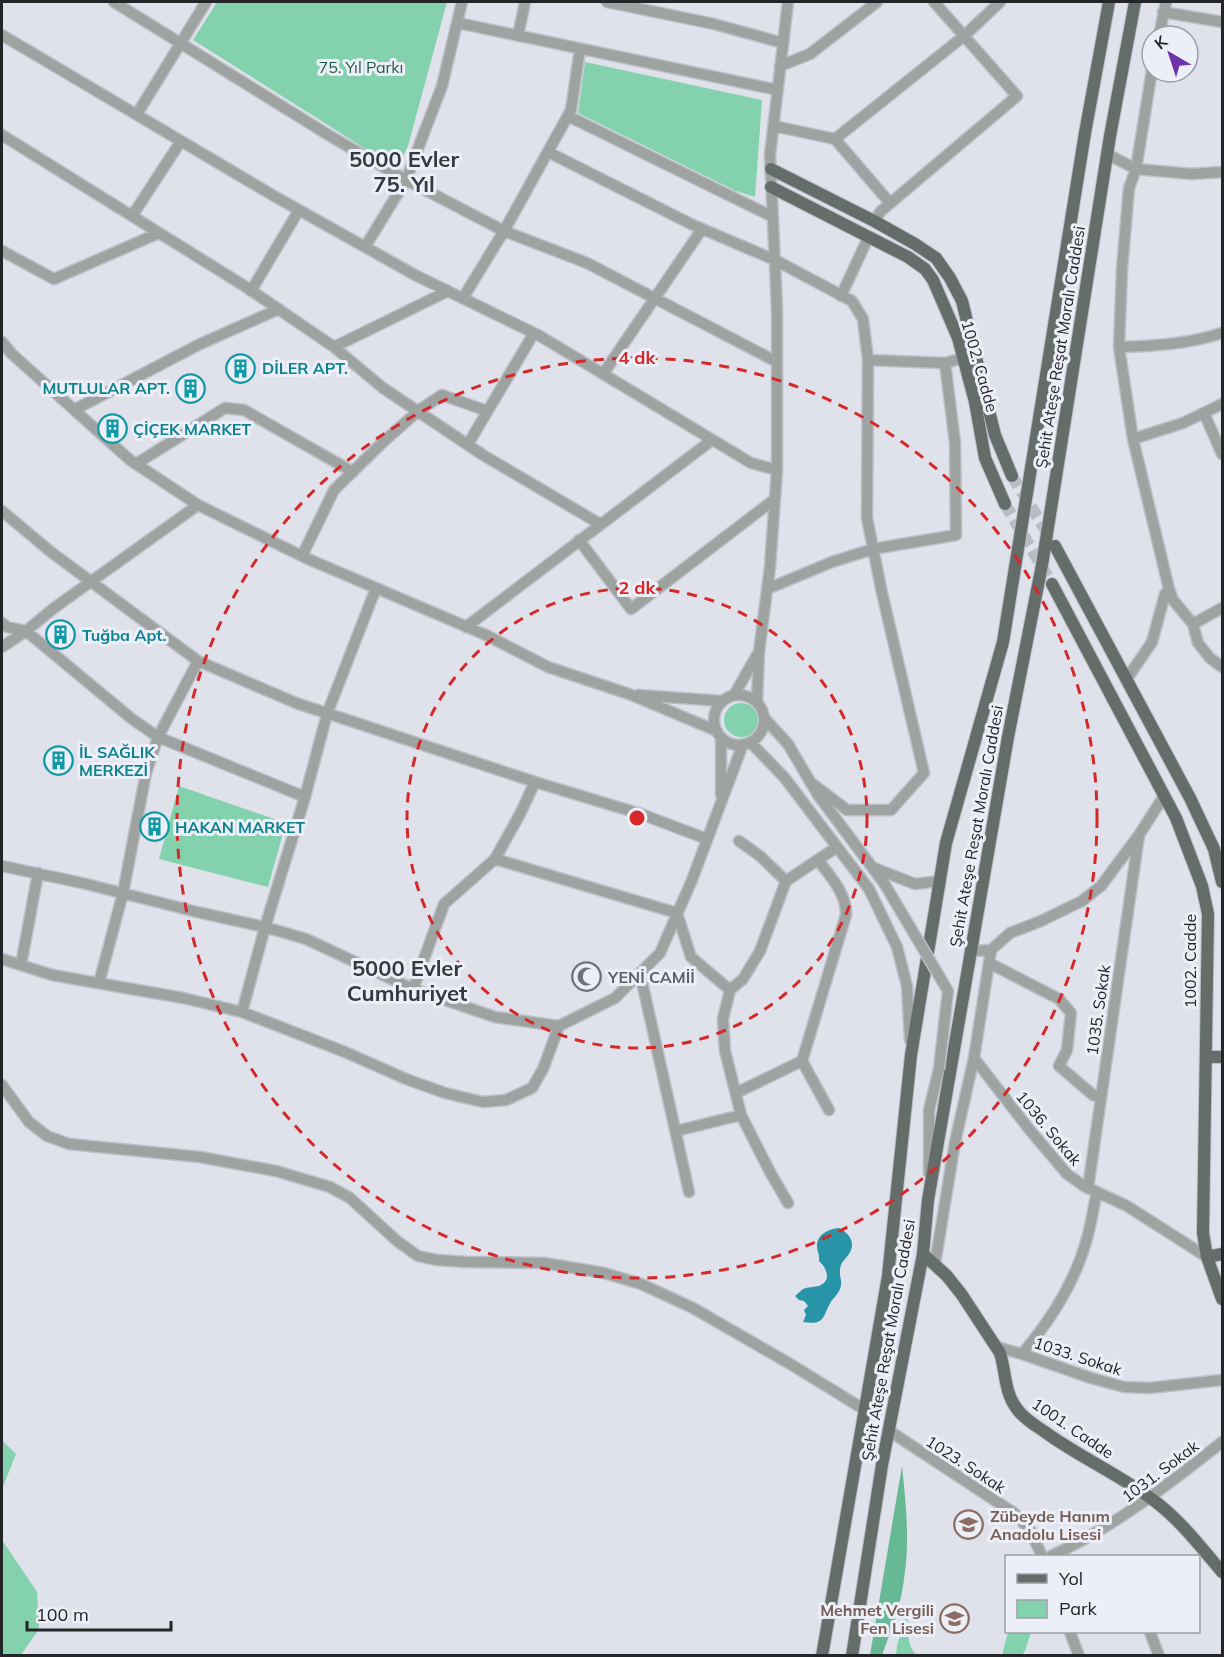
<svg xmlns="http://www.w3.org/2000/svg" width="1224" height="1657" font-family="Mulish,sans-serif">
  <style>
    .green { fill: #83d2ad }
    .forest { fill: #67b995 }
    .water { fill: #2894a7 }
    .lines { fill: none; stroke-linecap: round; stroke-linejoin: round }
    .major-tunnel { stroke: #babcc4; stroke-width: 12; stroke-dasharray: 12 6; stroke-linecap: butt }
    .minor-casing { stroke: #bdc0c8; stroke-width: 13 }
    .major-casing { stroke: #bdc0c8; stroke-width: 14 }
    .minor { stroke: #9ea2a0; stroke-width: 10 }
    .major { stroke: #656d6a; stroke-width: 12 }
    .minor-bridge-casing { stroke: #bdc0c8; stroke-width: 13; stroke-linecap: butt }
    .minor-bridge { stroke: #9ea2a0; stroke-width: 10 }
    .ring { fill: none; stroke: #d62828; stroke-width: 3; stroke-dasharray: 10 8 }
    .labels { text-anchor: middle; stroke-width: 6; stroke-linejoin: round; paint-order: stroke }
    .park-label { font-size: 16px; fill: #1f5d44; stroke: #eceff8 }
    .street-label { font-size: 16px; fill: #242528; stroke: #eceff8 }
    .culture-label { font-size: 16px; font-weight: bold; fill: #0d838f; stroke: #eceff8; text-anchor: start }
    .worship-label { font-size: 16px; font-weight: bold; fill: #5b616d; stroke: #eceff8; text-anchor: start }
    .education-label { font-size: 16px; font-weight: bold; fill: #785e54; stroke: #eceff8; text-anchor: start }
    .district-label { font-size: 22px; font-weight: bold; fill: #373940; stroke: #eceff8 }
    .centre { fill: #d62828; stroke: #eceff8; stroke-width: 3 }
    .ring-label { font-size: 18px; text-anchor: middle; font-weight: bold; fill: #d62828; stroke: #eceff8; stroke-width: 6; stroke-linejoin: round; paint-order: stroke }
  </style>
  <rect width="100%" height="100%" fill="#dfe2eb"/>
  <path class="green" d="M217 2H447L408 146 401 161 388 163 193 40Z
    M585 62 762 100 755 197 736 191 578 113Z
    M724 720a17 17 0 1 1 34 0a17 17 0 1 1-34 0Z
    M179 786 286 823 268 887 159 859Z
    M2 1440 16 1454 2 1489Z
    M2 1540 37 1592 39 1629 21 1655H2Z
    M908 1606C908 1623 905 1642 916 1655H896L897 1646Z
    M1008 1632H1031L1025 1651 1022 1655H1002Z"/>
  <path class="forest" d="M902 1466C906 1504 910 1542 904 1579 901 1606 891 1630 882 1655H870Z"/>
  <path class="water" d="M839 1228C847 1232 855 1240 851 1250 848 1258 840 1261 840 1270 839 1275 842 1280 841 1284 841 1290 836 1296 832 1300 822 1315 827 1326 803 1322L806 1315 804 1310 808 1306 804 1301 799 1300 795 1296C798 1294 800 1291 803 1289 808 1287 814 1287 819 1286 832 1281 827 1268 819 1261 820 1255 817 1252 817 1246 817 1234 829 1229 839 1228Z"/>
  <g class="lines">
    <path class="major-tunnel" d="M1012 476 1050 537
      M1005 504 1052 584"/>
    <defs>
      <path id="minor" d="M114 2 330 136 406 180 504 231 587 263 777 362
        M607 2 714 24 783 43
        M1163 12 1222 22
        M458 23 778 90
        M2 35 274 196 415 275 540 336 751 463 777 470
        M518 36 525 2
        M1159 36 1166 2
        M780 66 810 54 877 2
        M1152 70 1136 169 1129 188 1122 269 1119 347 1133 439 1169 589 1173 600 1193 624 1198 643 1210 658 1222 667
        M137 114 206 2
        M568 116 773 217
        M774 126 835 139 964 36 1000 2
        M2 135 246 287 334 347 383 388 483 455 600 524
        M835 139 890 203
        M548 152 693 225 775 260 852 301 863 319 868 360 867 518 882 593 924 773 891 810H847L810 782
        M1107 154 1136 169 1192 174 1222 172
        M132 216 181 141
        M874 221 881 211 1017 96 934 2
        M365 247 406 180 442 86 462 2
        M2 251 54 279 159 233
        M251 291 299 210
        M841 296 868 238
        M463 298 504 231 571 110 580 49
        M2 342 12 354 130 460 198 505 308 559 486 635 548 667 629 694 717 731
        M334 347 448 291
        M1119 347C1154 346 1189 344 1222 333
        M868 360 945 363 964 358
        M603 374 702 229
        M74 410 198 345 279 309
        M1204 413 1222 454
        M1133 439 1183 423 1222 404
        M468 444 534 333
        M136 464 225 408 244 410 353 472
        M2 511 51 552 198 661 296 703 535 782 641 814 707 839
        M579 540 631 609 775 499
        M302 556 334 490 381 444 418 411 442 395 487 411
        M767 589 832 562 873 549 956 535 955 443 945 363
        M2 623 7 627 26 631 132 719 158 737 305 797
        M1193 624 1222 608
        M466 627 712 440
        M2 647 26 631 54 608 198 505
        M1126 680 1152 642 1165 594 1169 589
        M714 720a25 25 0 1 1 50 0a25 25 0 1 1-50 0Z
        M638 695 722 701
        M734 695 757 655
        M757 701 759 652 770 567 777 470V309L770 155 788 2
        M765 719 788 744 818 795 884 883
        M750 742 784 777 869 889 897 947 907 986 910 1040
        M721 795V737
        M739 841 760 856 786 881
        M495 859 677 913 691 957 730 990 723 1019 725 1051 741 1115 770 1172 788 1203
        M2 866 82 883 197 912 265 927 306 939 413 989 495 1017 559 1026 615 998 660 953 692 880 743 744
        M874 868 915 884 940 881
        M971 951 991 950 1010 933 1041 921 1082 901 1101 886 1139 835 1164 796
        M2 959 52 975 183 998 242 1012 345 1052 406 1079 445 1093 483 1102 506 1100 532 1088 543 1069 559 1026
        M989 963 1059 999 1071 1013 1067 1050 1059 1066 1093 1095 1101 1098
        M21 965 38 873
        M640 973 689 1192
        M99 983 123 893 146 773 158 737 198 661
        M413 989 444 904 495 859 520 814 535 782
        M730 990 743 979 760 951 786 881 837 847
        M242 1012 265 927 305 797 327 714 376 588
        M974 1058 1029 1129 1067 1174 1084 1186 1127 1206 1207 1257
        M802 1061 829 1110
        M2 1085 29 1122 47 1136 69 1144 200 1157 276 1171 330 1187 350 1198 397 1241 418 1256 437 1260 467 1262 544 1263 604 1273 641 1284 693 1308 792 1365 865 1410
        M736 1093 802 1061 846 915C847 894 830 876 818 860
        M676 1131 741 1115
        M929 1173V1110L939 1069
        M1088 1188 1139 835
        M935 1264 955 1142 974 1058 991 950
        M997 1347 1022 1354 1091 1378 1124 1387 1149 1388 1222 1380
        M1022 1354C1050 1321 1074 1284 1086 1242 1091 1226 1093 1209 1097 1192
        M888 1430 1014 1513 1030 1530 1042 1556
        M1051 1556C1114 1527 1168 1485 1222 1442
        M1070 1632 1079 1656
        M1150 1632 1159 1656"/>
      <path id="major" d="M771 169 874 221 915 244 936 258 950 278 962 301 995 435 1012 476
        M771 187 908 257 925 269 933 280 958 338 975 402 985 458 1005 504
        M1055 546 1190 798 1214 849 1222 882
        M1052 584 1176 818 1202 886 1208 914 1203 1233 1207 1257 1222 1299
        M1206 1057H1222
        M923 1254 947 1276 962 1295 1000 1353C1006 1372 1004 1392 1017 1409 1024 1419 1035 1425 1045 1432 1078 1456 1116 1473 1149 1497 1177 1516 1200 1546 1222 1572
        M1207 1257 1222 1254
        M822 1656 888 1276 911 1055 946 843 1003 642 1085 133 1109 2
        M852 1656 882 1465 923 1254 928 1200 1008 737 1042 565 1110 136 1135 2"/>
    </defs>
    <use href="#minor" class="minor-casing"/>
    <use href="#major" class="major-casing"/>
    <use href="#minor" class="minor"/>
    <use href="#major" class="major"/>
    <defs>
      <path id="minor-bridge" d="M884 883 948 991 939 1069"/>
    </defs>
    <use href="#minor-bridge" class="minor-bridge-casing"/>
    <use href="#minor-bridge" class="minor-bridge"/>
  </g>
  <g class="ring">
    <circle cx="637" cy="818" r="230"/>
    <circle cx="637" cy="818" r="460"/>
  </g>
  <defs>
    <symbol id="building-ring" viewBox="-11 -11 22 22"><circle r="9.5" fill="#eceff8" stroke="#0f9aa8" stroke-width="1.5"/><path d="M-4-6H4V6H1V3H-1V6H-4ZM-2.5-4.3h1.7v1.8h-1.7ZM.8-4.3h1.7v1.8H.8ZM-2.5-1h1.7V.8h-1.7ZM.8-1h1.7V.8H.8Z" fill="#0f9aa8"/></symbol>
    <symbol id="mosque-ring" viewBox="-11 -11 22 22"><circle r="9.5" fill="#eceff8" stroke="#6b7280" stroke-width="1.5"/><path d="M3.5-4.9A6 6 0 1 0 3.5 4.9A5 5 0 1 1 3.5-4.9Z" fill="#6b7280"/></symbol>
    <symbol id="school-ring" viewBox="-11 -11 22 22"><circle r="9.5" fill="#eceff8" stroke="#8d6e63" stroke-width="1.5"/><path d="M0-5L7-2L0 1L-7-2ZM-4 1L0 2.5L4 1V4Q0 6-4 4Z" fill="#8d6e63"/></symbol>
  </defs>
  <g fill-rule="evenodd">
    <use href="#building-ring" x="224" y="352" width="33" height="33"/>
    <use href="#building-ring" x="174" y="372" width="33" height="33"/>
    <use href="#building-ring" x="96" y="412" width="33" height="33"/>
    <use href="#building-ring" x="44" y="618" width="33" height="33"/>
    <use href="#building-ring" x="42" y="744" width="33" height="33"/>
    <use href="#building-ring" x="138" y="810" width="33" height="33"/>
    <use href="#mosque-ring" x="570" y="960" width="33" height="33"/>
    <use href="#school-ring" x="952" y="1508" width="33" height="33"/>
    <use href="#school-ring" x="938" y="1602" width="33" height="33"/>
  </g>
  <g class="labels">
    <g class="park-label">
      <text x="361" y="73">75. Yıl Parkı</text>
    </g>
    <g class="street-label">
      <text transform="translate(1060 347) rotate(-81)" y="6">Şehit Ateşe Reşat Moralı Caddesi</text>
      <text transform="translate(980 366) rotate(74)" y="6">1002. Cadde</text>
      <text transform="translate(976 826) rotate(-80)" y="6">Şehit Ateşe Reşat Moralı Caddesi</text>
      <text transform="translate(1190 961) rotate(-90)" y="6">1002. Cadde</text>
      <text transform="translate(1098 1010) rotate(-82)" y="6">1035. Sokak</text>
      <text transform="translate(1049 1128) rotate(50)" y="6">1036. Sokak</text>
      <text transform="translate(888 1340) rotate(-80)" y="6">Şehit Ateşe Reşat Moralı Caddesi</text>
      <text transform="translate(1078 1356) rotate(18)" y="6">1033. Sokak</text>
      <text transform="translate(1073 1428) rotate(34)" y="6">1001. Cadde</text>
      <text transform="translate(966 1464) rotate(33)" y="6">1023. Sokak</text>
      <text transform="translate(1160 1471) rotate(-37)" y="6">1031. Sokak</text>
    </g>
    <g class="culture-label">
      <text x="262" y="374">DİLER APT.</text>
      <text x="170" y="394" text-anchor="end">MUTLULAR APT.</text>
      <text x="133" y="435">ÇİÇEK MARKET</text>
      <text x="82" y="641">Tuğba Apt.</text>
      <text x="79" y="758">İL SAĞLIK<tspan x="79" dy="18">MERKEZİ</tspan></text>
      <text x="175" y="833">HAKAN MARKET</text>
    </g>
    <g class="worship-label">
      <text x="608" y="983">YENİ CAMİİ</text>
    </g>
    <g class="education-label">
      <text x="990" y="1522">Zübeyde Hanım<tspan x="990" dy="18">Anadolu Lisesi</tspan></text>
      <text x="934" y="1616" text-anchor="end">Mehmet Vergili<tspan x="934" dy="18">Fen Lisesi</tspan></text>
    </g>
    <g class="district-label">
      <text x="404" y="167">5000 Evler<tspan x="404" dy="25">75. Yıl</tspan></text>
      <text x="407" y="976">5000 Evler<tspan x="407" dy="25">Cumhuriyet</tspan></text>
    </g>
  </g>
  <circle cx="637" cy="818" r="9" class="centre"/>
  <g class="ring-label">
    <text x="637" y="364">4 dk</text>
    <text x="637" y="594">2 dk</text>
  </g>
  <rect width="1224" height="1657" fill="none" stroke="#242528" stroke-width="6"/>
  <rect x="1005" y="1555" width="195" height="78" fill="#eceff8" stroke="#9c9ea5" stroke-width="1.5"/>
  <rect x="1017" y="1574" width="30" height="9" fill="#656d6a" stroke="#9c9ea5" stroke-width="1.5"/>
  <text x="1059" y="1585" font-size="18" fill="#242528">Yol</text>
  <rect x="1017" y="1600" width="30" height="18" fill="#83d2ad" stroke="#9c9ea5" stroke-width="1.5"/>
  <text x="1059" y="1615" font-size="18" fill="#242528">Park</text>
  <g transform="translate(1170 54) rotate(321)"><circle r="28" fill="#eceff8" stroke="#9c9ea5" stroke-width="1.5"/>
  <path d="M0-4.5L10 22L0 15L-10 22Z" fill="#6f34aa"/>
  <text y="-9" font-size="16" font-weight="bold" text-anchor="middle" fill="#242528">K</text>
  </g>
  <path d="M27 1621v9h144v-9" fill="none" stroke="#242528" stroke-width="3"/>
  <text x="36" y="1621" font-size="18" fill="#242528" stroke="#eceff8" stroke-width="4.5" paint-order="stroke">100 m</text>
</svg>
